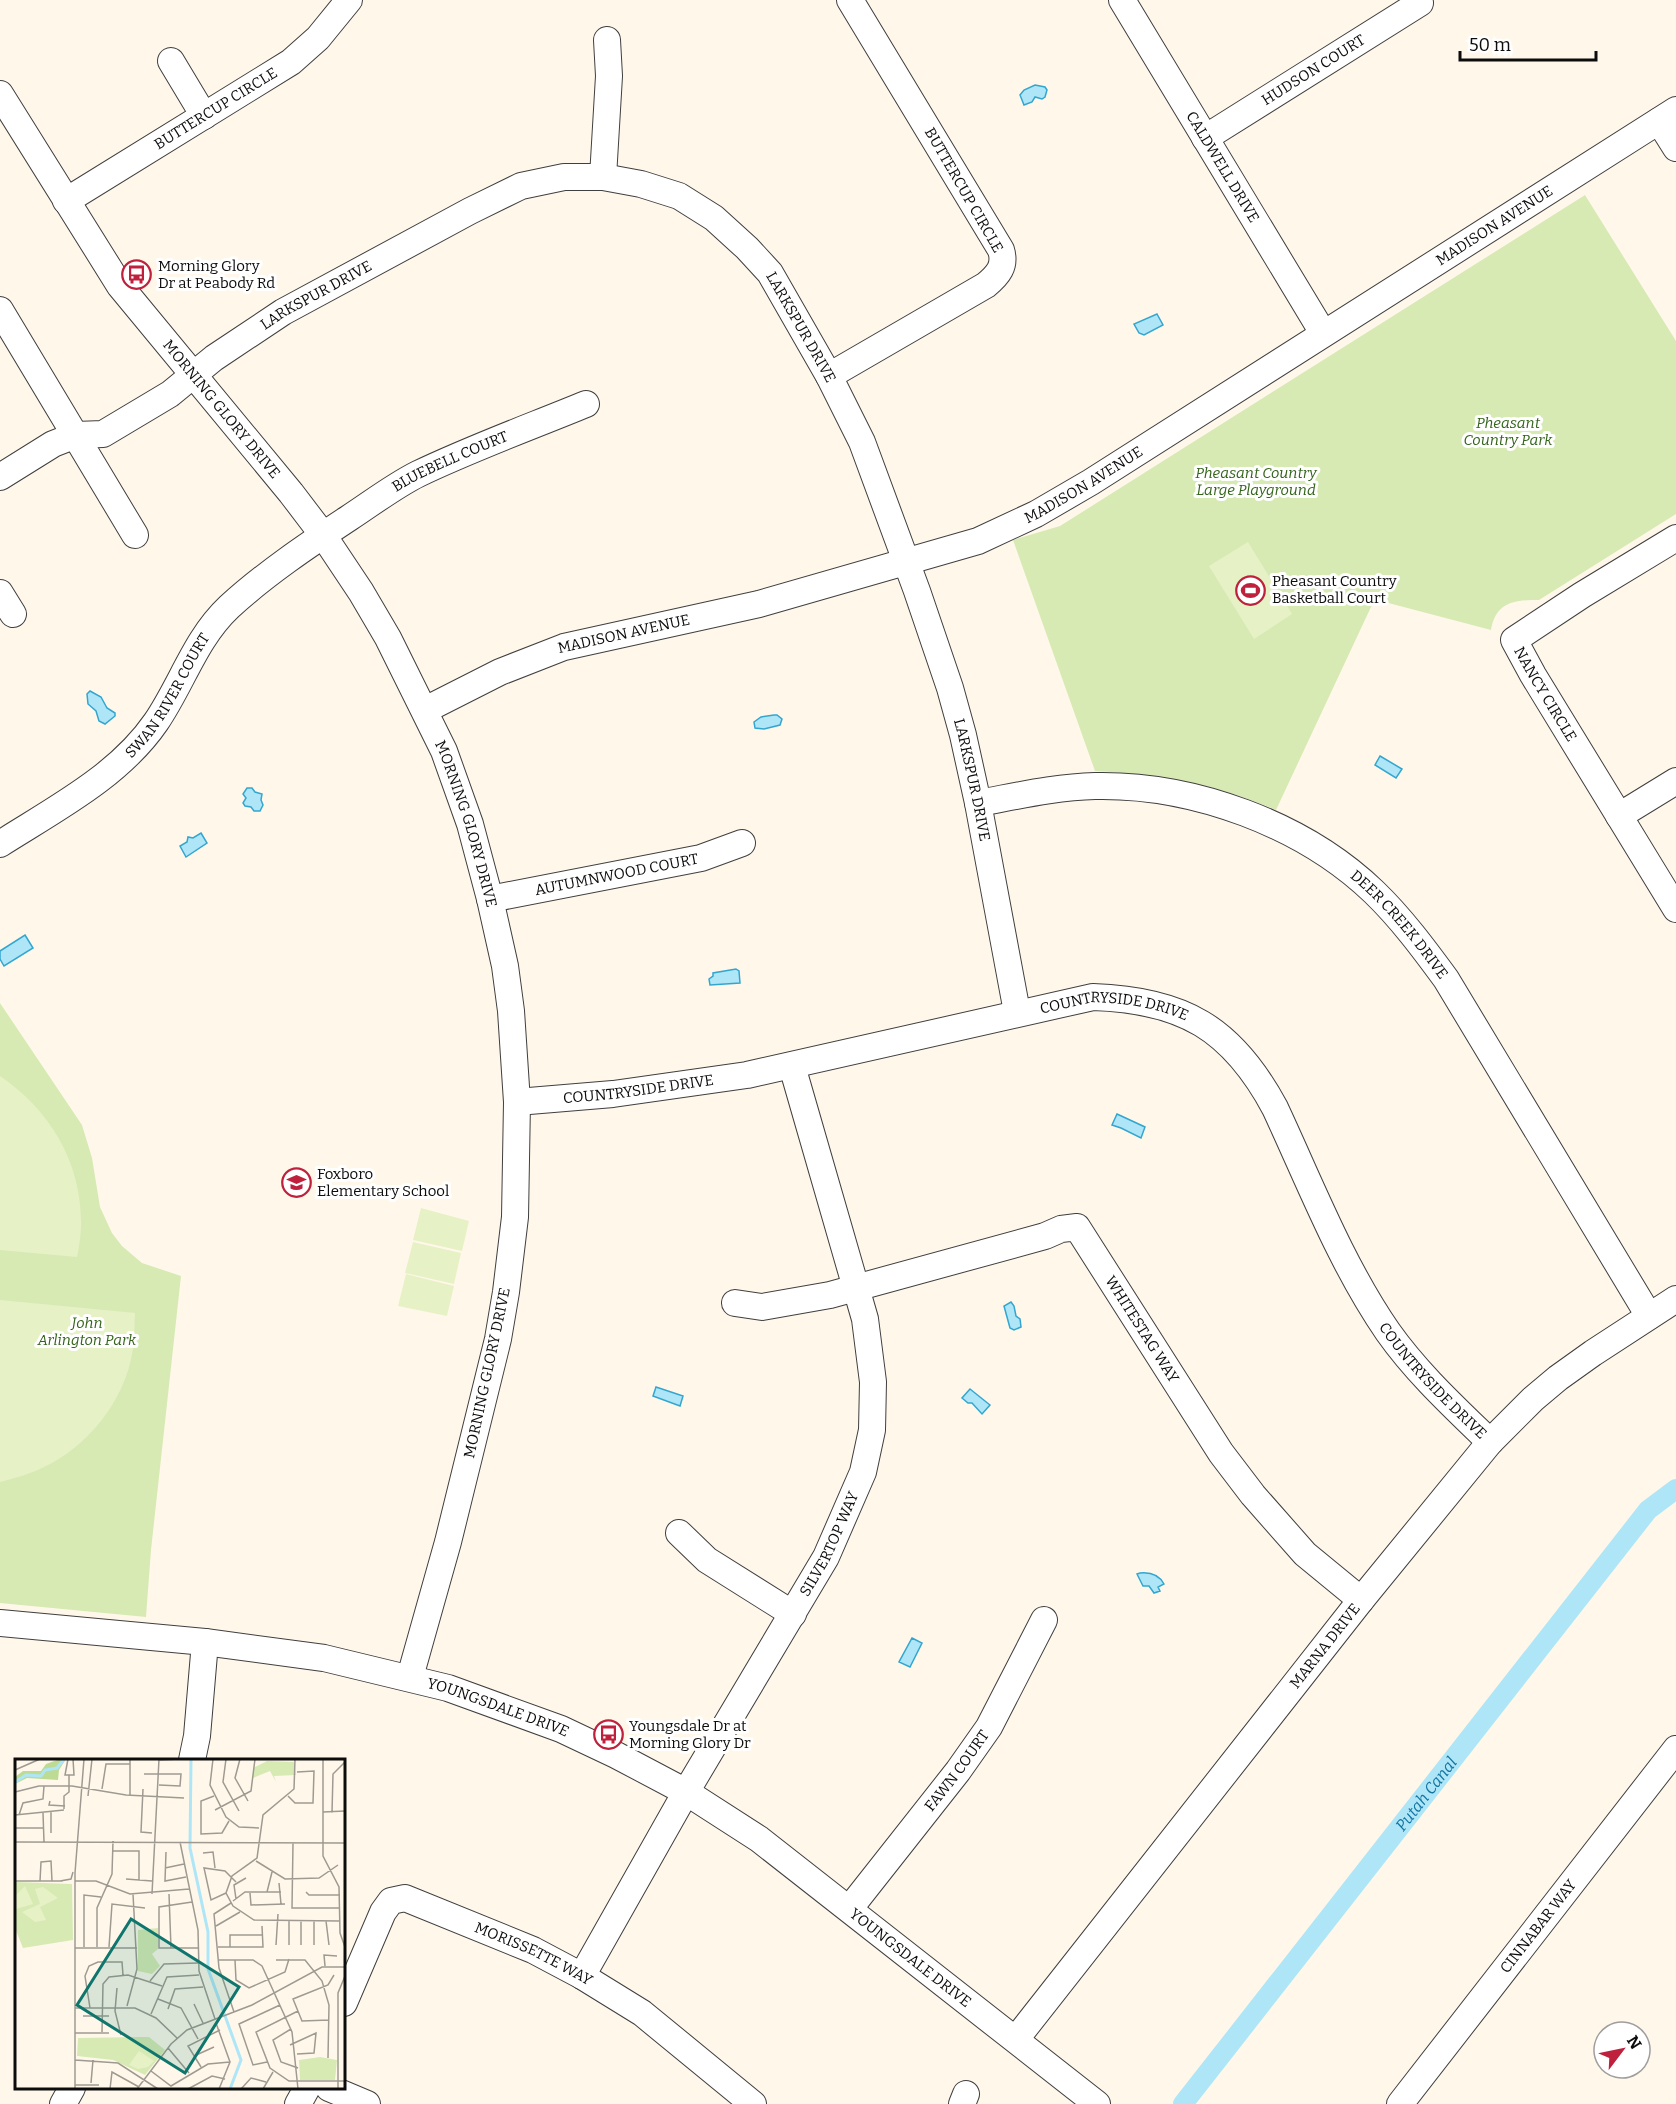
<svg xmlns="http://www.w3.org/2000/svg" width="1676" height="2104" font-family="Bitter,serif">
  <style>
    .green { fill: #d7eab4 }
    .pitch { fill: #e7f1c6 }
    .water { fill: #aee6f8; stroke: #33a6d0; stroke-width: 1.5 }
    .lines { fill: none; stroke-linecap: round; stroke-linejoin: round }
    .canal { stroke: #aee6f8; stroke-width: 20 }
    .minor-casing { stroke: #3f3f3f; stroke-width: 28 }
    .minor { stroke: #fff; stroke-width: 26 }
    .labels { text-anchor: middle; stroke-width: 6; stroke-linejoin: round; paint-order: stroke }
    .street-label { font-size: 15px; fill: #0c0c0c; stroke: #fff }
    .poi-label { font-size: 15px; fill: #0c0c0c; stroke: #fff; text-anchor: start }
    .park-label { font-size: 15px; font-style: italic; fill: #34641b; stroke: #fff }
    .water-label { font-size: 16px; font-style: italic; fill: #1375a0; stroke: #fff }
    .inset-river { fill: none; stroke: #aee6f8; stroke-width: 3 }
    .inset-road { fill: none; stroke: #9e9a91; stroke-width: 1.5 }
    .view { fill: #0f766e; fill-opacity: 0.15; stroke: #0f766e; stroke-width: 3 }
    .inset-edge { fill: none; stroke: #0c0c0c; stroke-width: 3 }
  </style>
  <rect width="100%" height="100%" fill="#fff8ea"/>
  <path class="green" d="M1585 195 1676 341V514L1539 600C1514 600 1496 602 1491 630L1377 600 1371 607 1276 810C1211 783 1165 775 1095 771L1013 540 1060 526Z
    M0 1003 82 1125 92 1158 100 1207 112 1233 122 1246 142 1263 181 1276 151 1550 146 1617 0 1603Z"/>
  <path class="pitch" d="M1248 542 1292 614 1254 639 1209 566Z
    M0 1076C50 1110 82 1163 81 1225 81 1236 79 1246 77 1257L0 1250Z
    M421 1208 469 1221 462 1251 413 1240Z
    M413 1242 461 1253 454 1284 405 1273Z
    M406 1274 454 1286 447 1316 398 1306Z
    M0 1300 135 1313C134 1326 135 1341 132 1354 124 1401 87 1447 44 1467 30 1474 15 1478 0 1482Z"/>
  <path class="water" d="M1035 85 1045 87 1047 90 1045 97 1042 99 1035 97 1032 102 1024 105 1020 95 1024 90Z
    M1157 314 1163 325 1144 335 1139 333 1134 324Z
    M90 691 101 697 107 708 115 713V716L105 724 99 721 96 711 88 704 87 694Z
    M774 715H777L782 719 780 725 764 729 755 728 754 722 761 717Z
    M1380 756 1402 769 1396 778 1375 765Z
    M247 788H252L255 792 262 794 261 800 263 805 260 811H254L251 807 245 806 243 803 246 798 243 794Z
    M201 833 207 843 186 857 180 846 187 842 188 837 193 838Z
    M25 935 33 948 4 966 0 959V951Z
    M736 969 739 971 740 983 710 985 709 979 713 976V973Z
    M1117 1114 1145 1127 1141 1138 1121 1128 1112 1125Z
    M1011 1302 1014 1306 1016 1316 1020 1319 1021 1327 1014 1330 1010 1328 1004 1306Z
    M656 1387 683 1396 680 1406 653 1396Z
    M970 1389 990 1405 982 1414 972 1403H968L962 1398Z
    M1140 1573C1150 1572 1159 1575 1164 1584L1158 1587 1160 1591 1154 1593 1149 1586H1143L1137 1574Z
    M912 1638 922 1643 910 1667 899 1662Z"/>
  <g class="lines">
    <path class="canal" id="s1" d="M1183 2104 1648 1510 1676 1489"/>
    <defs>
      <g id="minor">
        <path id="s2" d="M1122 0 1323 333"/>
        <path d="M171 61 204 116"/>
        <path id="s3" d="M0 94 120 286 291 493 323 535 361 592 388 638 444 751 470 824 490 899 505 966 511 1011 517 1102 515 1217 506 1292 498 1339 448 1542 410 1677"/>
        <path d="M1659 121 1676 148"/>
        <path id="s4" d="M1205 138 1420 3"/>
        <path d="M603 177 609 76 607 40"/>
        <path id="s5" d="M66 201 291 62 318 38 349 0"/>
        <path d="M0 310 135 535"/>
        <path d="M829 376 986 285C998 275 1006 266 1001 250L850 0"/>
        <path id="s6" d="M0 477 53 444 76 435 103 434 170 394 214 358 283 312 470 211 521 186 564 177H603L641 184 679 196 714 218 747 248 770 273 829 376 862 442 917 591 950 688 963 735 978 803 1017 1012"/>
        <path id="s7" d="M1676 538 1582 595 1514 640 1533 675 1676 909"/>
        <path d="M0 593 13 614"/>
        <path id="s8" d="M425 710 500 672 564 647 759 604 978 541 1036 514 1091 482 1676 110"/>
        <path id="s9" d="M978 803C1017 796 1056 787 1095 786 1193 784 1303 824 1374 892 1401 918 1424 949 1446 979L1649 1316"/>
        <path d="M1619 816 1676 781"/>
        <path id="s10" d="M0 844C55 809 119 776 156 722 182 684 195 639 229 607 265 574 308 545 349 518 372 503 394 486 418 474 472 448 530 427 586 404"/>
        <path id="s11" d="M490 899 701 858 742 843"/>
        <path id="s12" d="M517 1102 613 1094 747 1075 1093 997C1183 1000 1232 1028 1275 1108 1310 1183 1341 1264 1388 1332 1417 1373 1454 1407 1490 1442"/>
        <path id="s13" d="M735 1303 762 1307 830 1295 1045 1236 1061 1229 1077 1227 1221 1453 1253 1495 1305 1554 1361 1600"/>
        <path d="M679 1533 707 1560 793 1614"/>
        <path id="s14" d="M0 1623 205 1642 324 1658 448 1688 561 1729 616 1755 686 1792 759 1839 1097 2104"/>
        <path d="M192 1760 197 1736 205 1642"/>
        <path id="s15" d="M850 1908 958 1771 989 1727 1044 1620"/>
        <path id="s16" d="M582 1976 686 1792 826 1557 863 1472 872 1430 873 1382 865 1319 792 1066"/>
        <path id="s17" d="M344 2003 383 1912 391 1901 405 1898 533 1950 582 1976 642 2013 753 2104"/>
        <path id="s18" d="M1016 2039 1361 1600 1490 1442 1533 1399 1558 1378 1593 1353 1676 1299"/>
        <path d="M329 2088 367 2104"/>
        <path d="M63 2104 72 2088"/>
        <path d="M298 2104 307 2088"/>
        <path d="M962 2104 966 2094"/>
        <path id="s19" d="M1400 2104 1676 1749"/>
      </g>
    </defs>
    <use href="#minor" class="minor-casing"/>
    <use href="#minor" class="minor"/>
  </g>
  <defs>
    <symbol id="bus-ring" viewBox="-11 -11 22 22"><circle r="9.5" fill="#fff" stroke="#bf213d" stroke-width="1.5"/><path d="M-5-6H5V4H4V6H2V4H-2V6H-4V4H-5ZM-3.5-4V0h7V-4ZM-3.5 1.2v1.5H-2V1.2ZM2 1.2v1.5H3.5V1.2Z" fill="#bf213d"/></symbol>
    <symbol id="stadium-ring" viewBox="-11 -11 22 22"><circle r="9.5" fill="#fff" stroke="#bf213d" stroke-width="1.5"/><path d="M0-5a6.5 5 0 1 0 0 10a6.5 5 0 1 0 0-10ZM-3.5-1.8h7v3.6h-7Z" fill="#bf213d"/></symbol>
    <symbol id="school-ring" viewBox="-11 -11 22 22"><circle r="9.5" fill="#fff" stroke="#bf213d" stroke-width="1.5"/><path d="M0-5L7-2L0 1L-7-2ZM-4 1L0 2.5L4 1V4Q0 6-4 4Z" fill="#bf213d"/></symbol>
  </defs>
  <g fill-rule="evenodd">
    <use href="#bus-ring" x="120" y="258" width="33" height="33"/>
    <use href="#stadium-ring" x="1234" y="574" width="33" height="33"/>
    <use href="#school-ring" x="280" y="1166" width="33" height="33"/>
    <use href="#bus-ring" x="592" y="1718" width="33" height="33"/>
  </g>
  <g class="labels">
    <g class="street-label">
      <text dy="5" stroke="none"><textPath href="#s4" startOffset="128">HUDSON COURT</textPath></text>
      <text dy="5" stroke="none"><textPath href="#s5" startOffset="176">BUTTERCUP CIRCLE</textPath></text>
      <text dy="5" stroke="none"><textPath href="#s2" startOffset="195">CALDWELL DRIVE</textPath></text>
      <text transform="translate(964 190) rotate(60)" y="5">BUTTERCUP CIRCLE</text>
      <text dy="5" stroke="none"><textPath href="#s8" startOffset="1186">MADISON AVENUE</textPath></text>
      <text dy="5" stroke="none"><textPath href="#s6" startOffset="369">LARKSPUR DRIVE</textPath></text>
      <text dy="5" stroke="none"><textPath href="#s6" startOffset="945">LARKSPUR DRIVE</textPath></text>
      <text dy="5" stroke="none"><textPath href="#s3" startOffset="386">MORNING GLORY DRIVE</textPath></text>
      <text dy="5" stroke="none"><textPath href="#s10" startOffset="602">BLUEBELL COURT</textPath></text>
      <text dy="5" stroke="none"><textPath href="#s8" startOffset="700">MADISON AVENUE</textPath></text>
      <text dy="5" stroke="none"><textPath href="#s8" startOffset="214">MADISON AVENUE</textPath></text>
      <text dy="5" stroke="none"><textPath href="#s7" startOffset="254">NANCY CIRCLE</textPath></text>
      <text dy="5" stroke="none"><textPath href="#s10" startOffset="228">SWAN RIVER COURT</textPath></text>
      <text dy="5" stroke="none"><textPath href="#s6" startOffset="1431">LARKSPUR DRIVE</textPath></text>
      <text dy="5" stroke="none"><textPath href="#s3" startOffset="872">MORNING GLORY DRIVE</textPath></text>
      <text dy="5" stroke="none"><textPath href="#s11" startOffset="129">AUTUMNWOOD COURT</textPath></text>
      <text dy="5" stroke="none"><textPath href="#s9" startOffset="465">DEER CREEK DRIVE</textPath></text>
      <text dy="5" stroke="none"><textPath href="#s12" startOffset="608">COUNTRYSIDE DRIVE</textPath></text>
      <text dy="5" stroke="none"><textPath href="#s12" startOffset="122">COUNTRYSIDE DRIVE</textPath></text>
      <text dy="5" stroke="none"><textPath href="#s13" startOffset="474">WHITESTAG WAY</textPath></text>
      <text transform="translate(487 1373) rotate(-78)" y="5">MORNING GLORY DRIVE</text>
      <text dy="5" stroke="none"><textPath href="#s12" startOffset="1130">COUNTRYSIDE DRIVE</textPath></text>
      <text dy="5" stroke="none"><textPath href="#s16" startOffset="498">SILVERTOP WAY</textPath></text>
      <text dy="5" stroke="none"><textPath href="#s18" startOffset="500">MARNA DRIVE</textPath></text>
      <text dy="5" stroke="none"><textPath href="#s14" startOffset="507">YOUNGSDALE DRIVE</textPath></text>
      <text dy="5" stroke="none"><textPath href="#s15" startOffset="174">FAWN COURT</textPath></text>
      <text dy="5" stroke="none"><textPath href="#s19" startOffset="225">CINNABAR WAY</textPath></text>
      <text dy="5" stroke="none"><textPath href="#s17" startOffset="267">MORISSETTE WAY</textPath></text>
      <text dy="5" stroke="none"><textPath href="#s14" startOffset="993">YOUNGSDALE DRIVE</textPath></text>
    </g>
    <g class="poi-label">
      <text x="158" y="271">Morning Glory<tspan x="158" dy="17">Dr at Peabody Rd</tspan></text>
      <text x="1272" y="586">Pheasant Country<tspan x="1272" dy="17">Basketball Court</tspan></text>
      <text x="317" y="1179">Foxboro<tspan x="317" dy="17">Elementary School</tspan></text>
      <text x="629" y="1731">Youngsdale Dr at<tspan x="629" dy="17">Morning Glory Dr</tspan></text>
    </g>
    <g class="park-label">
      <text x="1508" y="428">Pheasant<tspan x="1508" dy="17">Country Park</tspan></text>
      <text x="1256" y="478">Pheasant Country<tspan x="1256" dy="17">Large Playground</tspan></text>
      <text x="87" y="1328">John<tspan x="87" dy="17">Arlington Park</tspan></text>
    </g>
    <g class="water-label">
      <text dy="6" stroke="none"><textPath href="#s1" startOffset="394">Putah Canal</textPath></text>
    </g>
  </g>
  <g transform="translate(15 1759)">
    <rect width="330" height="330" fill="#fff8ea"/>
    <path d="M252 2 279 3 281 16 259 17 261 23 255 12 238 19V9ZM0 123 57 125 58 181 8 189 0 169ZM143 169V190L137 195 145 207 137 215 123 212V171ZM123 278H134L150 291 130 316 98 301 62 297 63 279ZM305 298 322 301 320 321H285L284 301Z" fill="#d7eab4"/>
    <path d="M45 0H51L44 11 43 21 12 19 0 25V18L8 12H26L31 5Z" fill="#bddb93"/>
    <path d="M10 127 18 145 1 150 0 137ZM28 128 43 139 25 148 31 161 20 163 7 153 25 145 20 130ZM124 292 139 302 133 308 123 310 114 306Z" fill="#e7f1c6"/>
    <path class="inset-river" d="M176 0 175 89 193 173V210L226 301 215 330M0 23 11 16 26 17 30 11 42 9 49 0"/>
    <path class="inset-road" d="M198 0 195 26 211 58 224 68 244 69M211 0 208 23 224 52M225 0 220 19 233 42M280 0 279 30 248 56 242 99 217 117 211 134 218 147 239 161 325 162M308 0V97L324 128 325 174 330 188M144 1 165 0M0 11 25 0M129 15H166L165 27 144 26M54 16H59L58 0M330 21V48M87 30 91 5H115M128 30 126 73 137 74M0 33 24 27H57L111 36 169 39M115 36V0M73 37 77 0M199 37 186 42V75L207 74 214 62M273 37 280 44H298L299 12 282 13M35 42 34 46 50 47M49 50V37L54 33V16H50L53 0M200 51 236 32 240 0M308 53 330 52M28 54 29 83M317 54 318 15 330 3M0 56 49 51M4 56 8 44 28 40 29 27M0 69H29M36 74V53M0 83 330 84M165 83 183 171 184 212 200 260M278 84 277 149H325M98 92H124V122M151 93 150 122 171 118M188 94 198 93 200 109M241 102 270 120 304 119 323 106M150 109 169 105M111 120 137 122M0 122H48M25 122 26 103 36 102 37 122M45 122 56 120 58 113M60 122H81L115 135 174 130M264 124 266 145M252 133 257 113M291 133 294 136H325M211 134 196 141 189 109 210 112 221 123M235 134 236 146 270 145M137 135 144 0M154 135 156 189M221 140 219 126 231 119M218 142 230 133H266M177 143 144 148V189H183M216 144 199 155 204 209 219 253M311 162 314 186M201 167 225 153M261 186 263 155M274 186V162M286 186V162M299 186V162M69 188V136L86 138M82 188V149L97 115 98 82M94 188 97 145 130 149M203 188H248L247 167M215 188V176H248M60 189H122M204 201H238L247 207 277 273 283 330M220 201 221 221 234 229 270 213 274 200M261 201H290L307 222 314 246 313 299M310 207 309 196 322 197M135 222 149 205 183 204M102 229 100 252 106 276M143 240 166 249 183 280M179 245 188 264M112 247 122 210 118 135M60 249H120L141 259 162 279M75 249 70 217 74 207 83 203H107L108 216M153 250 160 230 188 228M283 252 241 273 255 309 274 322H330M136 255 152 218 184 216M68 257H94M314 261 287 262 278 240 313 226 319 216M201 264 215 303 204 330M276 270 258 281 266 303 283 309M87 273 88 225 94 218 113 216 147 227M60 274H94M275 286 301 274 299 294 282 295M153 289 174 314M179 297 199 288M60 301 103 304 143 330M252 303 238 306 224 265 265 246M186 308 173 287 205 271M136 312 156 327 193 305 215 303M76 324 78 301M60 326H84M60 330V114L69 0M95 330 97 313 124 328M122 330 156 285 172 271 237 246 307 208H330M173 330 197 317 210 320M226 330 236 319 251 323M248 330 258 313M323 330V234L330 217"/>
    <path class="view" d="M116 160 224 228 170 314 62 246Z"/>
    <rect width="330" height="330" class="inset-edge"/>
  </g>
  <g transform="translate(1622 2050) rotate(58)"><circle r="28" fill="#ffffff" stroke="#9e9e9e" stroke-width="1.5"/>
  <path d="M0-4.5L10 22L0 15L-10 22Z" fill="#bf213d"/>
  <text y="-9" font-size="16" font-weight="bold" text-anchor="middle" fill="#0c0c0c">N</text>
  </g>
  <path d="M1460 51v9h136v-9" fill="none" stroke="#0c0c0c" stroke-width="3"/>
  <text x="1469" y="51" font-size="18" fill="#0c0c0c" stroke="#ffffff" stroke-width="4.5" paint-order="stroke">50 m</text>
</svg>
